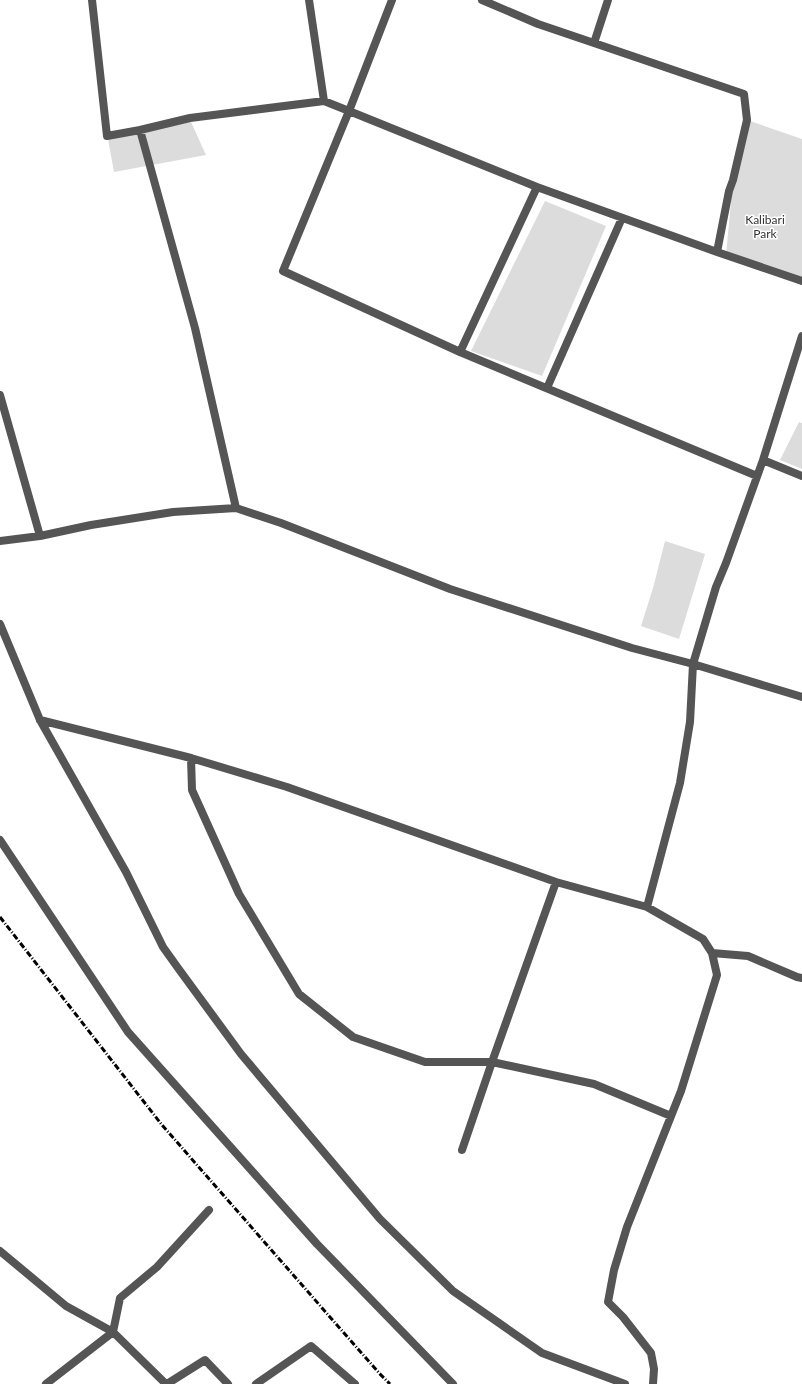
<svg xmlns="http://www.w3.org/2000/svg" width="802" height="1384" font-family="Lato,sans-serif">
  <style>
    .green { fill: #dcdcdc }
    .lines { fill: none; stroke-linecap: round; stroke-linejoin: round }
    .street { stroke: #555; stroke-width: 8 }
    .rail { stroke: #000; stroke-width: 3; stroke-dasharray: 6 2 1 2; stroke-linecap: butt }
    .labels { text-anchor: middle; stroke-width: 3; stroke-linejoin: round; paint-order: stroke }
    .park-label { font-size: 12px; fill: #333; stroke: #fff }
  </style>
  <rect width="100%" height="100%" fill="#fff"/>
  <path class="green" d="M747 120 802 139V281L726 255 733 180Z
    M191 122 206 155 114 172 108 139Z
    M545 201 606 226 542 376 471 351Z
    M799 422 802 423V469L780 460Z
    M665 541 705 554 679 639 641 626 653 588Z"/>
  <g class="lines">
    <path class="street" d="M92 0 107 136 140 130 190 118 324 101 349 111 283 271 460 352
      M309 0 324 101
      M392 0 349 111 537 187
      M482 0 538 24 594 43
      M608 0 594 43 744 94 747 120 733 180 729 191 717 252 802 281
      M140 130 195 328 236 508
      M717 252 537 187 460 352 757 476
      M802 336 763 460 726 563 716 587 693 664 802 697
      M547 388 622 218
      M0 395 40 536
      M763 460 802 476
      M0 541 40 536 91 525 173 512 236 508 281 523 450 589 632 648 693 664 690 722 680 783 647 907
      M0 624 40 720 126 872 163 947 178 968 241 1054 380 1219 453 1291 542 1353 625 1384
      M40 720 191 758 287 787 556 882 647 907 703 939 712 953 717 975 681 1091 627 1227 614 1270 608 1302 623 1317 651 1353 654 1369 653 1384
      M191 758 192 790 239 894 299 994 353 1037 425 1062H492L594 1084 671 1116
      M0 840 128 1032 317 1244 453 1384
      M712 953 748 956 797 977 802 978
      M462 1150 492 1062 556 882
      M0 1251 66 1306 113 1332 166 1384
      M46 1384 113 1332 120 1298 157 1267 209 1210
      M167 1384 205 1360 228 1384
      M256 1384 311 1346 355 1384"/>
    <path class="rail" d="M0 917 162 1125 379 1373 390 1384"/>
  </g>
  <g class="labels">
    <g class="park-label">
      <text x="765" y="224">Kalibari<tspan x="765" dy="14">Park</tspan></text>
    </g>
  </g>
</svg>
